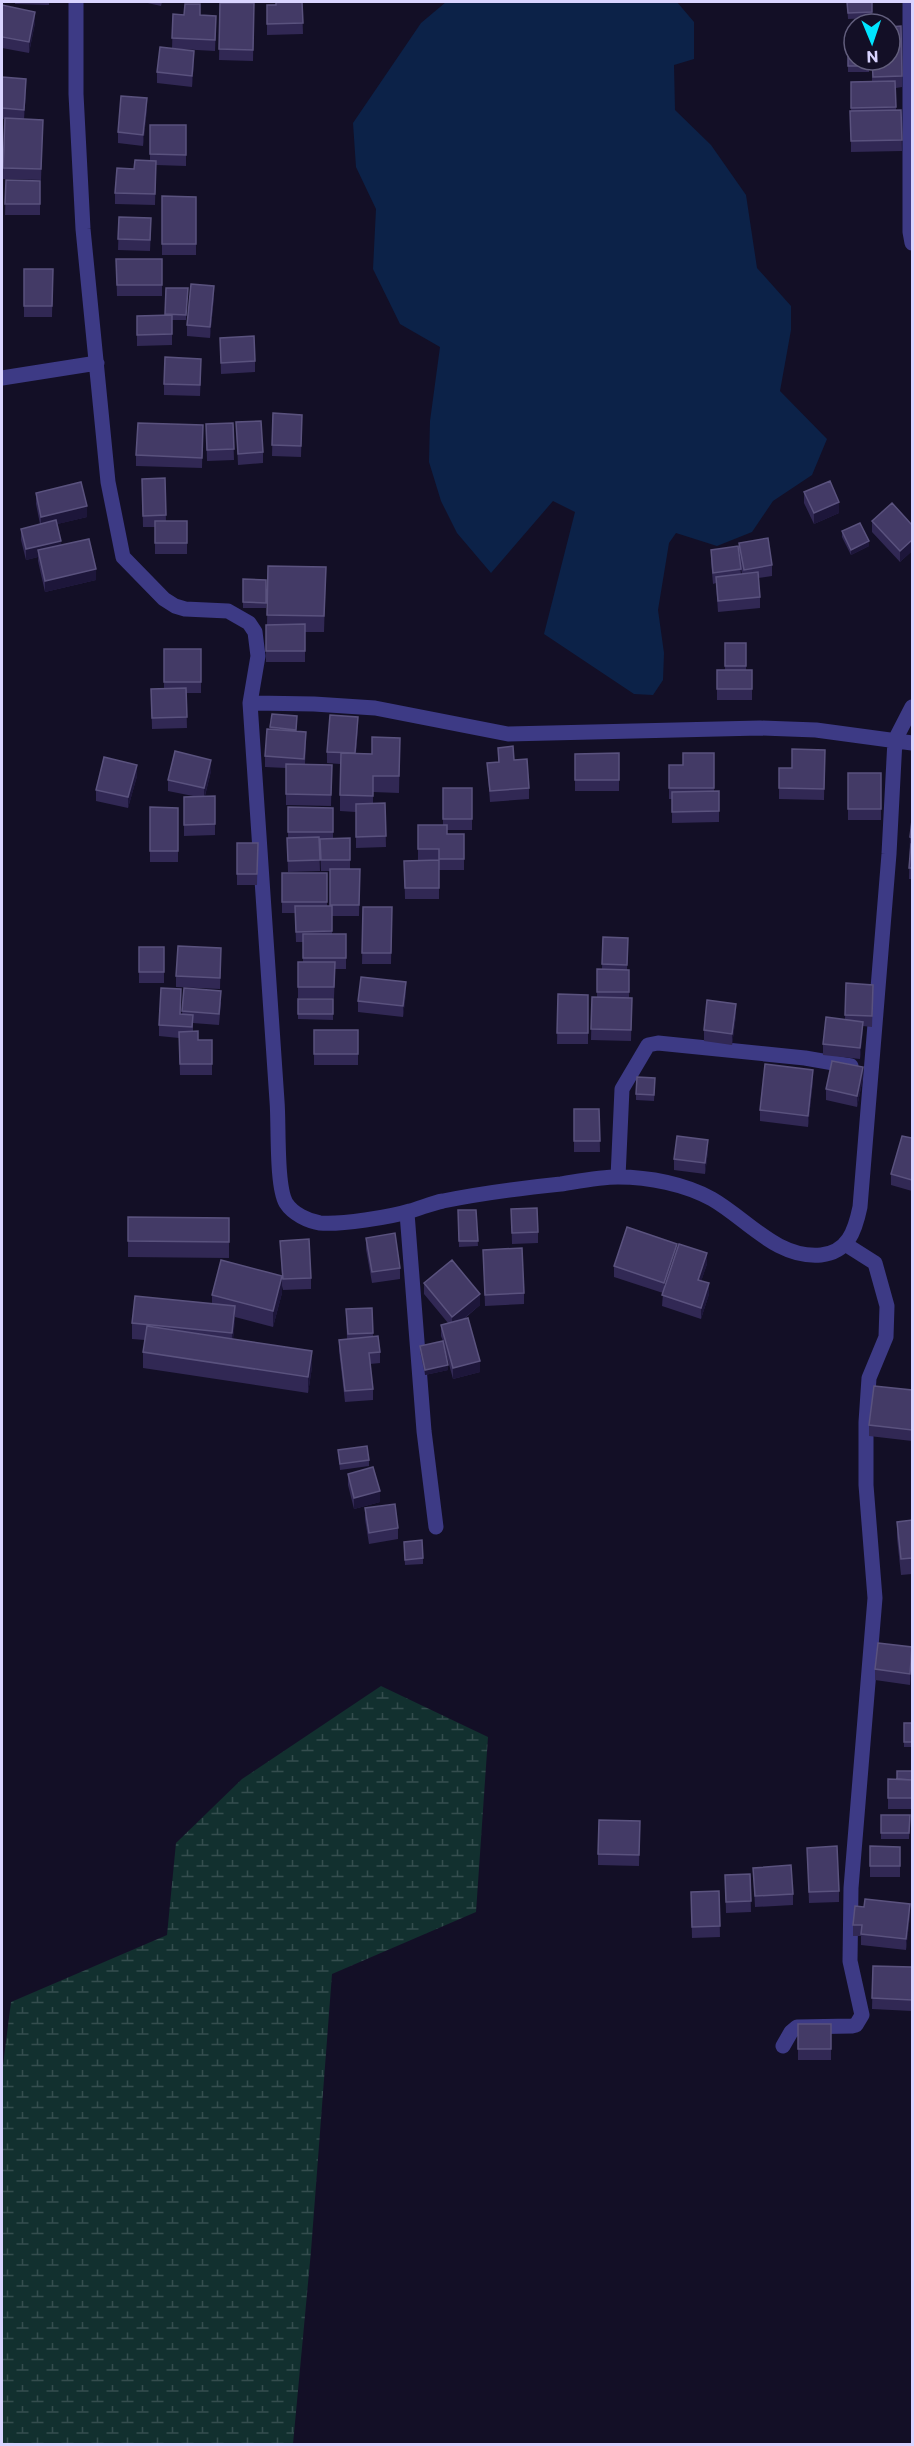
<svg xmlns="http://www.w3.org/2000/svg" width="914" height="2446" font-family="Commissioner,sans-serif">
  <style>
    .wetland { fill: url(#wetland-marsh) }
    .water { fill: #0c2248 }
    .lines { fill: none; stroke-linecap: round; stroke-linejoin: round }
    .minor { stroke: #3d3a85; stroke-width: 15 }
    .wall { fill: #312854; fill-rule: evenodd }
    .shaded-wall { fill: #1d163a }
    .building { fill: #433a66; stroke: #5a527e; stroke-width: 1.5 }
  </style>
  <defs>
    <pattern id="wetland-marsh" width="20" height="14" patternUnits="userSpaceOnUse" patternTransform="scale(1.5)"><rect width="20" height="14" fill="#12302f"/><path d="M1 5h8M5 5V1M11 12h8M15 12V8" fill="none" stroke="#344d4e"/></pattern>
  </defs>
  <rect width="100%" height="100%" fill="#130f26"/>
  <path class="wetland" d="M381 1686 488 1737 476 1912 332 1974 311 2251 293 2444H2V2073L11 2002 167 1935 176 1843 242 1779Z"/>
  <path class="water" d="M446 2H677L694 22V59L674 65 675 110 711 145 746 195 757 268 791 306V330L780 391 827 439 812 475 773 501 752 532 717 546 676 533 669 543 658 610 664 653 663 680 653 695 634 694 544 634 575 512 553 501 491 573 457 533 441 501 429 462 430 421 440 347 400 324 373 269 376 209 356 167 353 123 421 23Z"/>
  <g class="lines">
    <path class="minor" d="M76 2V94L83 229 108 482 123 557 164 599 175 606 185 609 228 611 249 623 255 632 258 656 250 703C259 836 268 969 277 1101 279 1124 276 1186 286 1203 293 1214 308 1221 320 1223 340 1225 391 1217 410 1211 421 1208 432 1203 443 1201 482 1193 522 1188 561 1184 580 1181 600 1177 618 1177 649 1177 685 1184 712 1199 747 1219 777 1259 821 1255 848 1252 855 1231 860 1207L889 854 895 740 912 707
      M910 2V232L912 243
      M2 378 97 363
      M250 703 314 704 375 708 508 734 760 728 816 730 912 743
      M618 1177 622 1089 648 1045 658 1043 805 1058 851 1066
      M407 1213 424 1431 436 1527
      M783 2046 791 2032 797 2027 852 2026 856 2025 862 2015 850 1961 851 1888 875 1598 866 1485V1422L869 1378 886 1337 887 1306 875 1263 845 1244"/>
  </g>
  <path class="wall" d="M15 2H49V5L15 4Z
    M143 2H162L161 6Z
    M302 2 303 34 267 35V5Z
    M847 2H872V18L848 19Z
    M220 3H254L253 61 219 60Z
    M2 5 35 23 29 53 2 48Z
    M173 14 200 15 216 27 215 51 179 49 194 62 192 87 157 83V72L172 49Z
    M848 42 869 60V72H848Z
    M872 60 902 76V87L896 88V110H901L902 151 851 152V82L872 81Z
    M2 77 26 90 24 119 43 120 41 180 3 179 4 119H2Z
    M147 109 143 146 118 143V132Z
    M150 125H186V166L156 165 155 205 115 204V193L134 169 150 161Z
    M6 180 40 181V215H5Z
    M162 196 196 197V255H162Z
    M119 217 151 229 150 251 118 250Z
    M116 259H162V296H117Z
    M24 269H53L52 317H24Z
    M166 288H188L186 320H172V345L137 346V316L165 315Z
    M214 297 210 338 187 336V325Z
    M220 338 255 361V372L221 374Z
    M201 370 200 396 164 395V384Z
    M273 413 302 415 301 457 272 456Z
    M236 422 263 452V463L238 465Z
    M233 423 234 460 207 461 206 424Z
    M203 425 202 468 136 466V455Z
    M165 478 166 521H187V554H155V527H143L142 479Z
    M804 492 839 513 814 524 804 503Z
    M36 493 87 517 57 524 61 545 96 580 45 592 38 561V557L26 560 21 540V529L40 524 36 504Z
    M872 521 912 525V551L900 562 872 532Z
    M842 531 869 546 851 555 842 537Z
    M739 543 772 565V576L758 578 760 597V608L718 612 716 583 713 584 711 561V550L739 552ZM739 557 742 574H741Z
    M268 566 326 567 324 632H305V662H266V625H267Z
    M243 579 266 580V608H243Z
    M725 643H746V670H752V700H717V670H725Z
    M164 649H201V693H186L187 728 152 729 151 689H164Z
    M272 714 297 716 296 732 306 743 305 764 332 765 331 806 286 805V768L265 767V756L270 729Z
    M358 728 356 753 372 754 400 738 399 793 373 792V804L385 803 386 847 356 848V812L340 811V764L327 763V752Z
    M498 748 529 788V799L490 802 487 763 498 762Z
    M825 750 824 800 779 799V768H792Z
    M619 753V791H575V754Z
    M714 753V791L719 811V822L672 823V799H669V765H683Z
    M211 771 205 796H215V835L184 836V797L193 796 168 791V780Z
    M848 773H881V820H848Z
    M137 776 128 808 96 801V790Z
    M443 788H472V830H447V834H464V870H439V860H418V825H443Z
    M150 807 178 808V862H150Z
    M288 807 333 808V839L350 838V869H360L359 916H332V934H346V969H335L334 998H298V962H303V942H296L295 913H282V873H327V906H330V871H321L320 843H319L320 871 288 872 287 838H288Z
    M912 820V879H909L910 837Z
    M237 843H258L257 885H237Z
    M439 860V899H405L404 861Z
    M363 907H392L391 964H362Z
    M603 937 628 938 627 970H629V998H632L631 1041 591 1040 592 997H597V969H602Z
    M139 947H164V983H139Z
    M221 948 220 989 176 987V976Z
    M846 983 873 996 872 1027 863 1026 860 1059 823 1055V1044L845 1019Z
    M184 988 221 1002 219 1025 193 1023V1031L198 1040H212V1075H180L179 1038 159 1036V1025L180 1014 182 1015Z
    M406 993 403 1017 358 1012V1001Z
    M558 994 588 995V1044H557Z
    M298 999H333V1020L298 1019Z
    M736 1015 732 1045 704 1041V1030Z
    M314 1030H358V1065H314Z
    M863 1078 857 1107 826 1100V1089Z
    M813 1081 808 1127 760 1121V1110Z
    M655 1084 654 1101 636 1100V1094Z
    M574 1109H599L600 1152H574Z
    M912 1138V1191L891 1185V1174Z
    M708 1151 705 1174 674 1170V1159Z
    M511 1209 538 1232V1243L512 1244Z
    M458 1210H476L478 1246 459 1247Z
    M128 1217 229 1218V1258L128 1257Z
    M366 1238 400 1268V1279L372 1283 366 1249Z
    M280 1241 311 1278V1289L283 1290 282 1286V1293L273 1327 235 1317 233 1339 312 1367 308 1393 143 1368V1352L145 1340 132 1339V1323L212 1304V1295L282 1276Z
    M677 1248 707 1264 701 1281 709 1294 701 1319 662 1306 663 1293 614 1277V1266Z
    M483 1250 524 1293V1304L485 1306Z
    M424 1283 480 1305 464 1319 480 1372 453 1379 443 1342 448 1370 425 1375 420 1351V1346L443 1341 441 1336V1325L448 1323 424 1294Z
    M372 1308 373 1336 380 1352V1363L370 1364 373 1389V1400L345 1402 339 1351V1340L347 1339 346 1309Z
    M912 1390V1441L869 1436V1425Z
    M338 1450 369 1460V1466L340 1470Z
    M348 1474 380 1502 354 1509 348 1485Z
    M365 1508 398 1528V1539L369 1544 365 1519Z
    M912 1520V1574L901 1575 897 1538V1522Z
    M404 1547 423 1558V1564L405 1565Z
    M912 1647 910 1685 875 1680V1669Z
    M904 1723H912V1747H904Z
    M912 1771V1850V1809H888V1779H897Z
    M881 1815H910L909 1839H881Z
    M640 1821 639 1866 598 1865V1854Z
    M870 1846 900 1847V1877H870Z
    M807 1848 839 1891V1902L809 1903Z
    M753 1868 793 1894V1905L755 1907Z
    M750 1874 751 1912 726 1913 725 1875Z
    M719 1891 720 1937 692 1938 691 1892Z
    M910 1915 906 1950 861 1945V1936H853V1925Z
    M873 1966 912 1967V2011L872 2009Z
    M798 2024H831V2060H798Z"/>
  <path class="shaded-wall" d="M35 12V23L29 53V42Z
    M194 51V62L192 87V76Z
    M26 79V90L24 121V110Z
    M147 98V109L143 146V135Z
    M214 286V297L210 338V327Z
    M839 502V513L814 524V513Z
    M87 506V517L41 528V517Z
    M912 540V551L900 562V551Z
    M61 541V552L38 550V557L26 560V549Z
    M869 541V546L851 555V550Z
    M96 569V580L45 592V581Z
    M358 717V728L355 765V754Z
    M211 760V771L204 799V788Z
    M137 765V776L128 808V797Z
    M406 982V993L403 1017V1006Z
    M736 1004V1015L732 1045V1034Z
    M863 1022V1032L860 1059V1048Z
    M863 1067V1078L857 1107V1096Z
    M813 1070V1081L808 1127V1116Z
    M708 1140V1151L705 1174V1163Z
    M677 1244V1255L664 1294V1283Z
    M707 1253V1264L698 1291V1280Z
    M282 1276V1293L273 1327V1311Z
    M709 1283V1294L701 1319V1308Z
    M480 1294V1305L452 1328V1317Z
    M235 1306V1322L232 1349V1333Z
    M312 1351V1367L308 1393V1377Z
    M480 1361V1372L453 1379V1368Z
    M448 1365V1370L425 1375V1370Z
    M380 1491V1502L354 1509V1498Z
    M912 1653V1664L910 1685V1674Z
    M910 1904V1915L906 1950V1939Z"/>
  <path class="building" d="M276 2H302L303 23 267 24V5H276Z
    M847 2H872V12L848 13Z
    M220 3H254L253 50 219 49Z
    M185 4H200V15L216 16 215 40 172 38 173 14 184 15Z
    M2 5 35 12 29 42 2 37Z
    M901 26 902 76 873 77 872 60H890V27Z
    M848 42H854V60H869V66H848Z
    M160 47 194 51 192 76 157 72Z
    M2 77 26 79 24 110 2 108Z
    M895 81 896 107 851 108V82Z
    M121 96 147 98 143 135 118 132Z
    M901 110 902 140 851 141 850 111Z
    M5 118 43 120 41 169 3 168Z
    M150 125H186V155L150 154Z
    M135 160 156 161 155 194 115 193 117 168 134 169Z
    M6 180 40 181V204H5Z
    M162 196 196 197V244H162Z
    M119 217 151 218 150 240 118 239Z
    M116 259H162V285H117Z
    M24 269H53L52 306H24Z
    M191 284 214 286 210 327 187 325Z
    M166 288H188L186 315 165 314Z
    M172 315V334L137 335V316Z
    M254 336 255 361 221 363 220 338Z
    M165 357 201 359 200 385 164 384Z
    M273 413 302 415 301 446 272 445Z
    M261 421 263 452 238 454 236 422Z
    M138 423 203 425 202 458 136 455Z
    M233 423 234 449 207 450 206 424Z
    M165 478 166 515 143 516 142 479Z
    M830 481 839 502 814 513 804 492Z
    M81 482 87 506 41 517 36 493Z
    M892 503 912 525V540L900 551 872 521Z
    M56 520 61 541 26 549 21 529Z
    M155 521H187V543H155Z
    M860 523 869 541 851 550 842 531Z
    M768 538 772 565 744 570 739 543Z
    M89 539 96 569 45 581 38 550Z
    M738 546 741 569 713 573 711 550Z
    M268 566 326 567 324 616 267 615Z
    M758 572 760 597 718 601 716 577Z
    M243 579 266 580V603L243 602Z
    M305 624V651H266V625Z
    M725 643H746V666H725Z
    M164 649H201V682H164Z
    M717 670H752V689H717Z
    M186 688 187 717 152 718 151 689Z
    M272 714 297 716 296 730 270 727Z
    M330 715 358 717 355 753 327 752Z
    M267 729 306 732 304 759 265 756Z
    M372 737 400 738 399 776H373V796L340 795 341 753 372 754Z
    M513 746 514 760 527 759 529 788 490 791 487 763 499 762 498 748Z
    M792 749 825 750 824 789 779 788V768H792Z
    M175 751 211 760 204 788 168 780Z
    M619 753V780H575V754Z
    M683 753H714V788H669V765H683Z
    M104 757 137 765 128 797 96 790Z
    M286 764 332 765 331 795 286 794Z
    M848 773H881V809H848Z
    M443 788H472V819H443Z
    M719 791V811L672 812V792Z
    M215 796V824L184 825V797Z
    M385 803 386 836 356 837V804Z
    M150 807 178 808V851H150Z
    M288 807 333 808V832H288Z
    M912 820V838L910 837Z
    M418 825H447V834H464V859H439V849H418Z
    M319 837 320 860 288 861 287 838Z
    M350 838V860H321L320 839Z
    M237 843H258L257 874H237Z
    M911 844H912V868H909Z
    M439 860V888H405L404 861Z
    M330 869H360L359 905H330Z
    M282 873H327V902H282Z
    M295 906H332V931L296 932Z
    M363 907H392L391 953H362Z
    M303 934H346V958H303Z
    M603 937 628 938 627 965 602 964Z
    M178 946 221 948 220 978 176 976Z
    M139 947H164V972H139Z
    M298 962H335L334 987H298Z
    M597 969 629 970V992H597Z
    M361 977 406 982 403 1006 358 1001Z
    M846 983 873 985 872 1016 845 1015Z
    M161 988 181 989 180 1014 193 1015 192 1027 159 1025Z
    M184 988 221 991 219 1014 182 1011Z
    M558 994 588 995V1033H557Z
    M592 997 632 998 631 1030 591 1029Z
    M298 999H333V1014H298Z
    M707 1000 736 1004 732 1034 704 1030Z
    M826 1017 863 1022 860 1048 823 1044Z
    M314 1030H358V1054H314Z
    M198 1031V1040H212V1064H180L179 1032Z
    M832 1061 863 1067 857 1096 826 1089Z
    M765 1064 813 1070 808 1116 760 1110Z
    M637 1077 655 1078 654 1095 636 1094Z
    M574 1109H599L600 1141H574Z
    M677 1136 708 1140 705 1163 674 1159Z
    M902 1136 912 1138V1180L891 1174Z
    M537 1208 538 1232 512 1233 511 1209Z
    M458 1210H476L478 1241H459Z
    M128 1217 229 1218V1242L128 1241Z
    M627 1227 677 1244 664 1283 614 1266Z
    M395 1233 400 1268 372 1272 366 1238Z
    M309 1239 311 1278 283 1279 280 1241Z
    M679 1244 707 1253 698 1280 709 1283 701 1308 662 1295Z
    M522 1248 524 1293 485 1295 483 1250Z
    M221 1260 282 1276 273 1311 212 1295Z
    M452 1260 480 1294 452 1317 424 1283Z
    M135 1296 235 1306 232 1333 132 1323Z
    M372 1308 373 1333 348 1334 346 1309Z
    M468 1318 480 1361 453 1368 441 1325Z
    M147 1326 312 1351 308 1377 143 1352Z
    M378 1336 380 1352 369 1353 373 1389 345 1391 339 1340Z
    M443 1341 448 1365 425 1370 420 1346Z
    M874 1386 912 1390V1430L869 1425Z
    M367 1446 369 1460 340 1464 338 1450Z
    M373 1467 380 1491 354 1498 348 1474Z
    M395 1504 398 1528 369 1533 365 1508Z
    M912 1520V1558L901 1559 897 1522Z
    M422 1540 423 1558 405 1560 404 1542Z
    M878 1643 912 1647 910 1674 875 1669Z
    M904 1723H912V1742H904Z
    M897 1771H912V1780L897 1779Z
    M888 1779 912 1780V1798H888Z
    M881 1815H910L909 1833H881Z
    M599 1820 640 1821 639 1855 598 1854Z
    M837 1846 839 1891 809 1892 807 1848Z
    M870 1846 900 1847V1866H870Z
    M791 1865 793 1894 755 1896 753 1868Z
    M750 1874 751 1901 726 1902 725 1875Z
    M719 1891 720 1926 692 1927 691 1892Z
    M865 1899 910 1904 906 1939 861 1934 862 1925H853L855 1906 864 1907Z
    M873 1966 912 1967V2000L872 1998Z
    M798 2024H831V2049H798Z"/>
  <rect width="914" height="2446" fill="none" stroke="#d9d4ff" stroke-width="6"/>
  <g transform="translate(872 42) rotate(178)"><circle r="28" fill="#130f26" stroke="#625e7d" stroke-width="1.5"/>
  <path d="M0-4.5L10 22L0 15L-10 22Z" fill="#00e5ff"/>
  <text y="-9" font-size="16" font-weight="bold" text-anchor="middle" fill="#d9d4ff">N</text>
  </g>
</svg>
